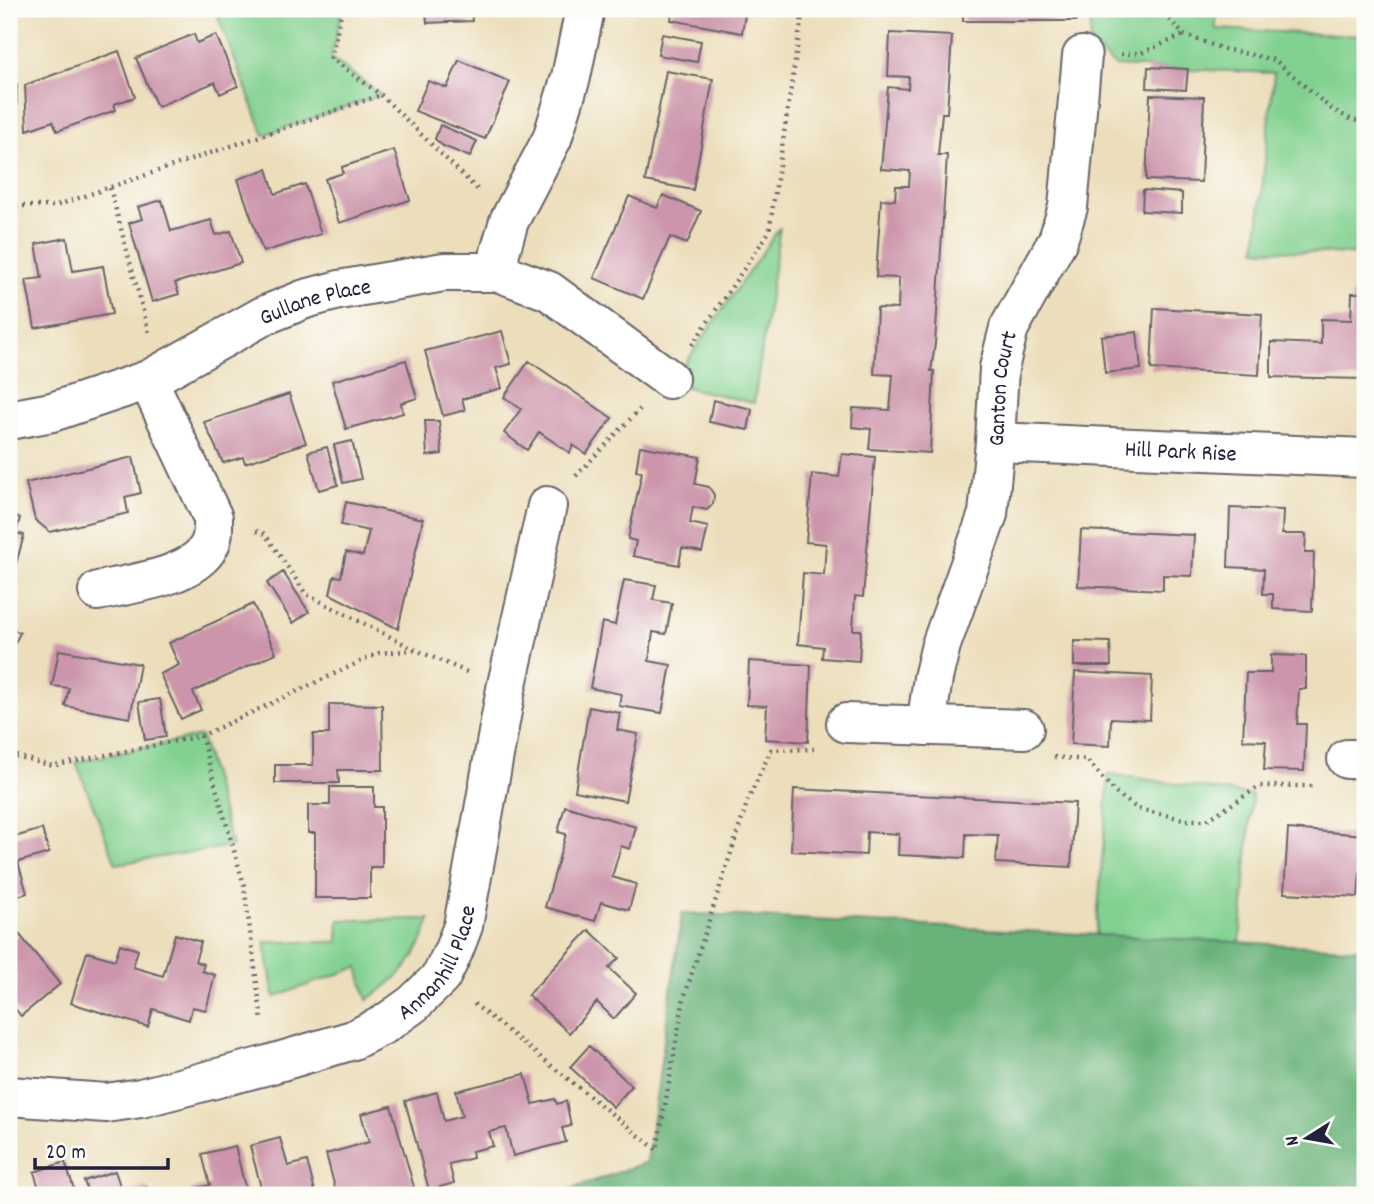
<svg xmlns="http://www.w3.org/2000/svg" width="1374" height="1204" font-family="Dekko,sans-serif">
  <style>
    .green { fill: #82d190; stroke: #527a66; stroke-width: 2 }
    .forest { fill: #69b37a; stroke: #466a5a; stroke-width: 2 }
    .building { fill: #cc95ab }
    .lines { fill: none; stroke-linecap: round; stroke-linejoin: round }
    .street-casing { stroke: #696468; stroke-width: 42 }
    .path { stroke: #696468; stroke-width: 4.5; stroke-dasharray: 2 5; stroke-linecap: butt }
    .street { stroke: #fff; stroke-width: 38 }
    .labels { text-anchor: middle; stroke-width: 5; stroke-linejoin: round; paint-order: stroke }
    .street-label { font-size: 23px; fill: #22223b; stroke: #fdfcf7 }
  </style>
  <rect width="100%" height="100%" fill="#fdfcf7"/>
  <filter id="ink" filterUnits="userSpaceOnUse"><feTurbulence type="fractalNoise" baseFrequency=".0143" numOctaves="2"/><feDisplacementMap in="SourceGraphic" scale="14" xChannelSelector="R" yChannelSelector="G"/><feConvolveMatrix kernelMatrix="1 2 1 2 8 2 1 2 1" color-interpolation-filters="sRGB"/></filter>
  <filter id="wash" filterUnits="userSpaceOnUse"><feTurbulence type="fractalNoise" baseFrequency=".00686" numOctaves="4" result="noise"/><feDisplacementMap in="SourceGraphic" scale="28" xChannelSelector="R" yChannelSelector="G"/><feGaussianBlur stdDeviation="1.57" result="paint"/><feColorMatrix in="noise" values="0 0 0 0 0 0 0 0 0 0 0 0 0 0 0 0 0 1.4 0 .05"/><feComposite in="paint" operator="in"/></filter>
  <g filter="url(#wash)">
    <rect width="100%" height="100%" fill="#ecdebb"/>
    <path class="green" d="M215 9H342L331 58 381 95 264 135Z
      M1091 9H1216V29L1365 36V255L1256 249 1274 73 1115 66 1090 44Z
      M780 227 754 403 685 387 684 365Z
      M201 736 232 846 116 864 76 762Z
      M1109 774 1252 795 1240 943 1096 935Z
      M430 919C417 960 403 976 367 1000L358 967 274 997 265 942H338L339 920Z"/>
    <path class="forest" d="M682 913 1365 949V1195H555L647 1162Z"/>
    <g id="blocks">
      <path class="building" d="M426 9H471L472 21 427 23Z
        M673 9H746L742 33 671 20Z
        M963 9H1077V21H963Z
        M890 33 952 36 947 113H942L938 155H947L935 344 931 371H934L930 453 869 449 871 429 852 427 853 408 890 410 893 375 874 374 877 308 898 309 899 278 876 277 881 199 895 200 896 186H909L910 171 881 169 888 87 908 89 909 77 888 76Z
        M194 34 197 43 216 35 238 86 220 94 215 82 157 107 136 58Z
        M662 34 701 41 697 62 658 55Z
        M119 51 135 97 114 104 116 110 57 131 53 121 27 130 25 85Z
        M459 60 510 82 485 139 415 111 428 81 447 88Z
        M1148 67 1188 69 1186 90 1147 88Z
        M666 71 713 79 693 190 645 181Z
        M9 83 17 84 16 118 9 117Z
        M1150 95 1204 97 1201 182 1146 180Z
        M440 125 477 141 470 157 443 146 435 139Z
        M394 150 410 200 339 223 325 179 343 173 342 167Z
        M267 169 275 194 305 184 321 234 263 252 238 179Z
        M1143 190 1182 193V213L1142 211Z
        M663 195 701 211 687 244 670 237 643 299 594 278 629 196 657 208Z
        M162 200 171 231 211 220 216 235 231 231 241 263 175 283 179 294 152 302 129 223 142 219 138 207Z
        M67 238 73 271 103 266 112 314 35 328 26 280 42 278 36 244Z
        M1352 293H1365V379L1271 377V342L1321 344V319L1351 320Z
        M1154 308 1262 314 1259 375 1151 369Z
        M502 331 511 364 496 368 502 388 462 399 465 410 443 416 425 351Z
        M1137 332 1141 369 1105 373 1101 336Z
        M406 360 417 398 401 403 403 413 346 429 332 381Z
        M529 361 612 418 586 454 573 445 570 453 539 432 527 450 504 433 521 409 504 397Z
        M289 394 306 443 245 463 243 457 223 463 204 422Z
        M713 400 752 409 748 430 709 422Z
        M425 421H439L442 454 427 456Z
        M352 441 361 479 343 483 334 445Z
        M640 446 700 457 695 484 709 487 714 495 713 504 707 510 693 507 692 512 690 523 708 527 702 552 682 548 679 565 633 556 636 541 628 539 642 472 636 471Z
        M327 447 338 485 319 490 308 452Z
        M842 454 875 457 863 597 855 596 853 630H861L859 661 822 658 823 647 798 644 803 573 824 575 826 544 806 542 812 474 839 477Z
        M133 457 141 493 125 497 128 513 50 532 35 520 26 483Z
        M346 502 423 519 398 629 330 594 334 576 341 577 346 552 363 556 369 531 341 525Z
        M1230 508 1283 510 1282 534H1306L1305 553H1314L1312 611 1273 609V594H1263L1264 569 1228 567Z
        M9 514 20 518 16 533 24 535 10 586Z
        M1081 530 1194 535 1192 576 1163 575V590L1078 586Z
        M283 572 309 612 293 623 267 583Z
        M624 580 656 585 653 600 672 603 666 634 653 632 649 661 671 665 662 713 619 706 621 694 590 688 602 622 615 625Z
        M253 604 276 653 193 692 201 710 181 719 160 674 179 665 169 643Z
        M9 627 20 633 9 655Z
        M1074 641 1110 642 1111 666H1074Z
        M59 650 140 664 130 718 65 706 69 688 52 686Z
        M1271 655 1306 656V689H1299L1297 724H1306L1304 771 1264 770 1266 741 1243 740 1246 673H1271Z
        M749 661 811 665 808 742 765 739 767 706 747 705Z
        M1075 672 1152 676 1150 720 1111 718 1110 746 1071 744Z
        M160 699 166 737 145 740 139 702Z
        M329 704 382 705 383 770H338L339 783H275V765H313V734H329Z
        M589 707 620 713 617 730 638 734 625 801 575 791Z
        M330 787H374V807H382V867H370V898H315V833H308V805H330Z
        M794 789 1075 803 1071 867 996 863 998 835 966 834 965 858 898 855 899 834 867 832 866 855 791 851Z
        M565 806 636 827 630 849 621 846 612 877 636 884 629 910 601 902 595 921 545 907 566 834 558 832Z
        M42 829 49 853 18 862 27 893 9 899V832L11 838Z
        M1288 829 1365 835V874L1360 873 1358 897 1284 893Z
        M589 930 619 958 609 968 636 993 614 1019 597 1002 569 1033 528 995Z
        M19 934 60 984 21 1016 9 1001V942Z
        M175 934 201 942 195 961 204 964 202 971 215 975 206 1010 192 1007 189 1020 153 1009 148 1027 71 1003 87 952 115 960 120 944 138 950 133 967 163 976Z
        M589 1046 632 1086 613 1107 570 1067Z
        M525 1074 533 1104 555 1099 557 1104 566 1101 571 1126 562 1128 566 1142 513 1156 506 1128 489 1132 493 1146 472 1151 473 1158 449 1164 454 1183 429 1190 405 1101 437 1092 444 1121 462 1116 456 1091Z
        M391 1106 414 1187 385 1195H337L326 1154 369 1142 361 1114Z
        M280 1138 288 1166 307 1161 316 1195H263L250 1146Z
        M235 1146 247 1195H191L190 1190 210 1185 202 1154Z
        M65 1162 76 1195H41L34 1172Z
        M115 1171 123 1194 147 1187 149 1195H89L84 1181Z"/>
    </g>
  </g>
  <g filter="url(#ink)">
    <use href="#blocks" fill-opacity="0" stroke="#696468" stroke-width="2"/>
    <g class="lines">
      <defs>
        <g id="street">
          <path d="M498 272 549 291 669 379"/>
          <path id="s1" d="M9 420 52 412 148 380 263 316 305 299 339 290 444 272H498L500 252 509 221 552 139 571 77 585 9"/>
          <path id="s2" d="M995 442 1365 458"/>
          <path d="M98 591C130 584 193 577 209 546 214 537 213 527 213 518L148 380"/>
          <path d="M846 723 1024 729"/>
          <path id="s3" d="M926 726 933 678 941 645 988 514 995 442 999 368 1009 328 1058 240 1068 207 1082 56"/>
          <path d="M1347 759H1365"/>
          <path id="s4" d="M9 1096 106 1103 141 1098 268 1065 353 1040 385 1024 413 1004 441 977 453 952 463 926 506 689 547 506"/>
        </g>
      </defs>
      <use href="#street" class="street-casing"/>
      <path class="path" d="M342 9 331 58 381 95 478 190
        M1160 9 1184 35 1224 49 1275 60 1330 108 1352 120 1365 122
        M1121 54 1141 53 1184 35
        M110 188 149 333
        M9 206H55L381 95
        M692 345 769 232 803 9
        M576 476 640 409
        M256 531 265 534 306 594 416 650 467 672
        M201 736 244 885 262 1022
        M9 754 52 766 201 736 379 653 416 650
        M1054 757 1087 760 1117 794 1138 809 1187 820H1207L1260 786H1315
        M474 1004 657 1150 684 998 748 800 771 750 814 749"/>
      <use href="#street" class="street"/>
    </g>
  </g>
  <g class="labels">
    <g class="street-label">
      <text dy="8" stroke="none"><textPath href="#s1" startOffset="331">Gullane Place</textPath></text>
      <text dy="8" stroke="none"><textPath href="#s3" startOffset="348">Ganton Court</textPath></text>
      <text dy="8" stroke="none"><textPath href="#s2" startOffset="186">Hill Park Rise</textPath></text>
      <text dy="8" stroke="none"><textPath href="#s4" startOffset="472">Annanhill Place</textPath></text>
    </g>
  </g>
  <rect width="1374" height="1204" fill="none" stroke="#fdfcf7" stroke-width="35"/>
  <g transform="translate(1307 1138) rotate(259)" stroke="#fdfcf7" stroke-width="5" paint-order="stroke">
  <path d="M0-5L12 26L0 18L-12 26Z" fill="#22223b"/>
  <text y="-10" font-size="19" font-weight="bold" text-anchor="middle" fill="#22223b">N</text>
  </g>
  <path d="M35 1158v10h133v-10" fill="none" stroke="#22223b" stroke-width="3.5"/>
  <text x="46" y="1158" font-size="21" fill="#22223b" stroke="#fdfcf7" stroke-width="5" paint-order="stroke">20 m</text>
</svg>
